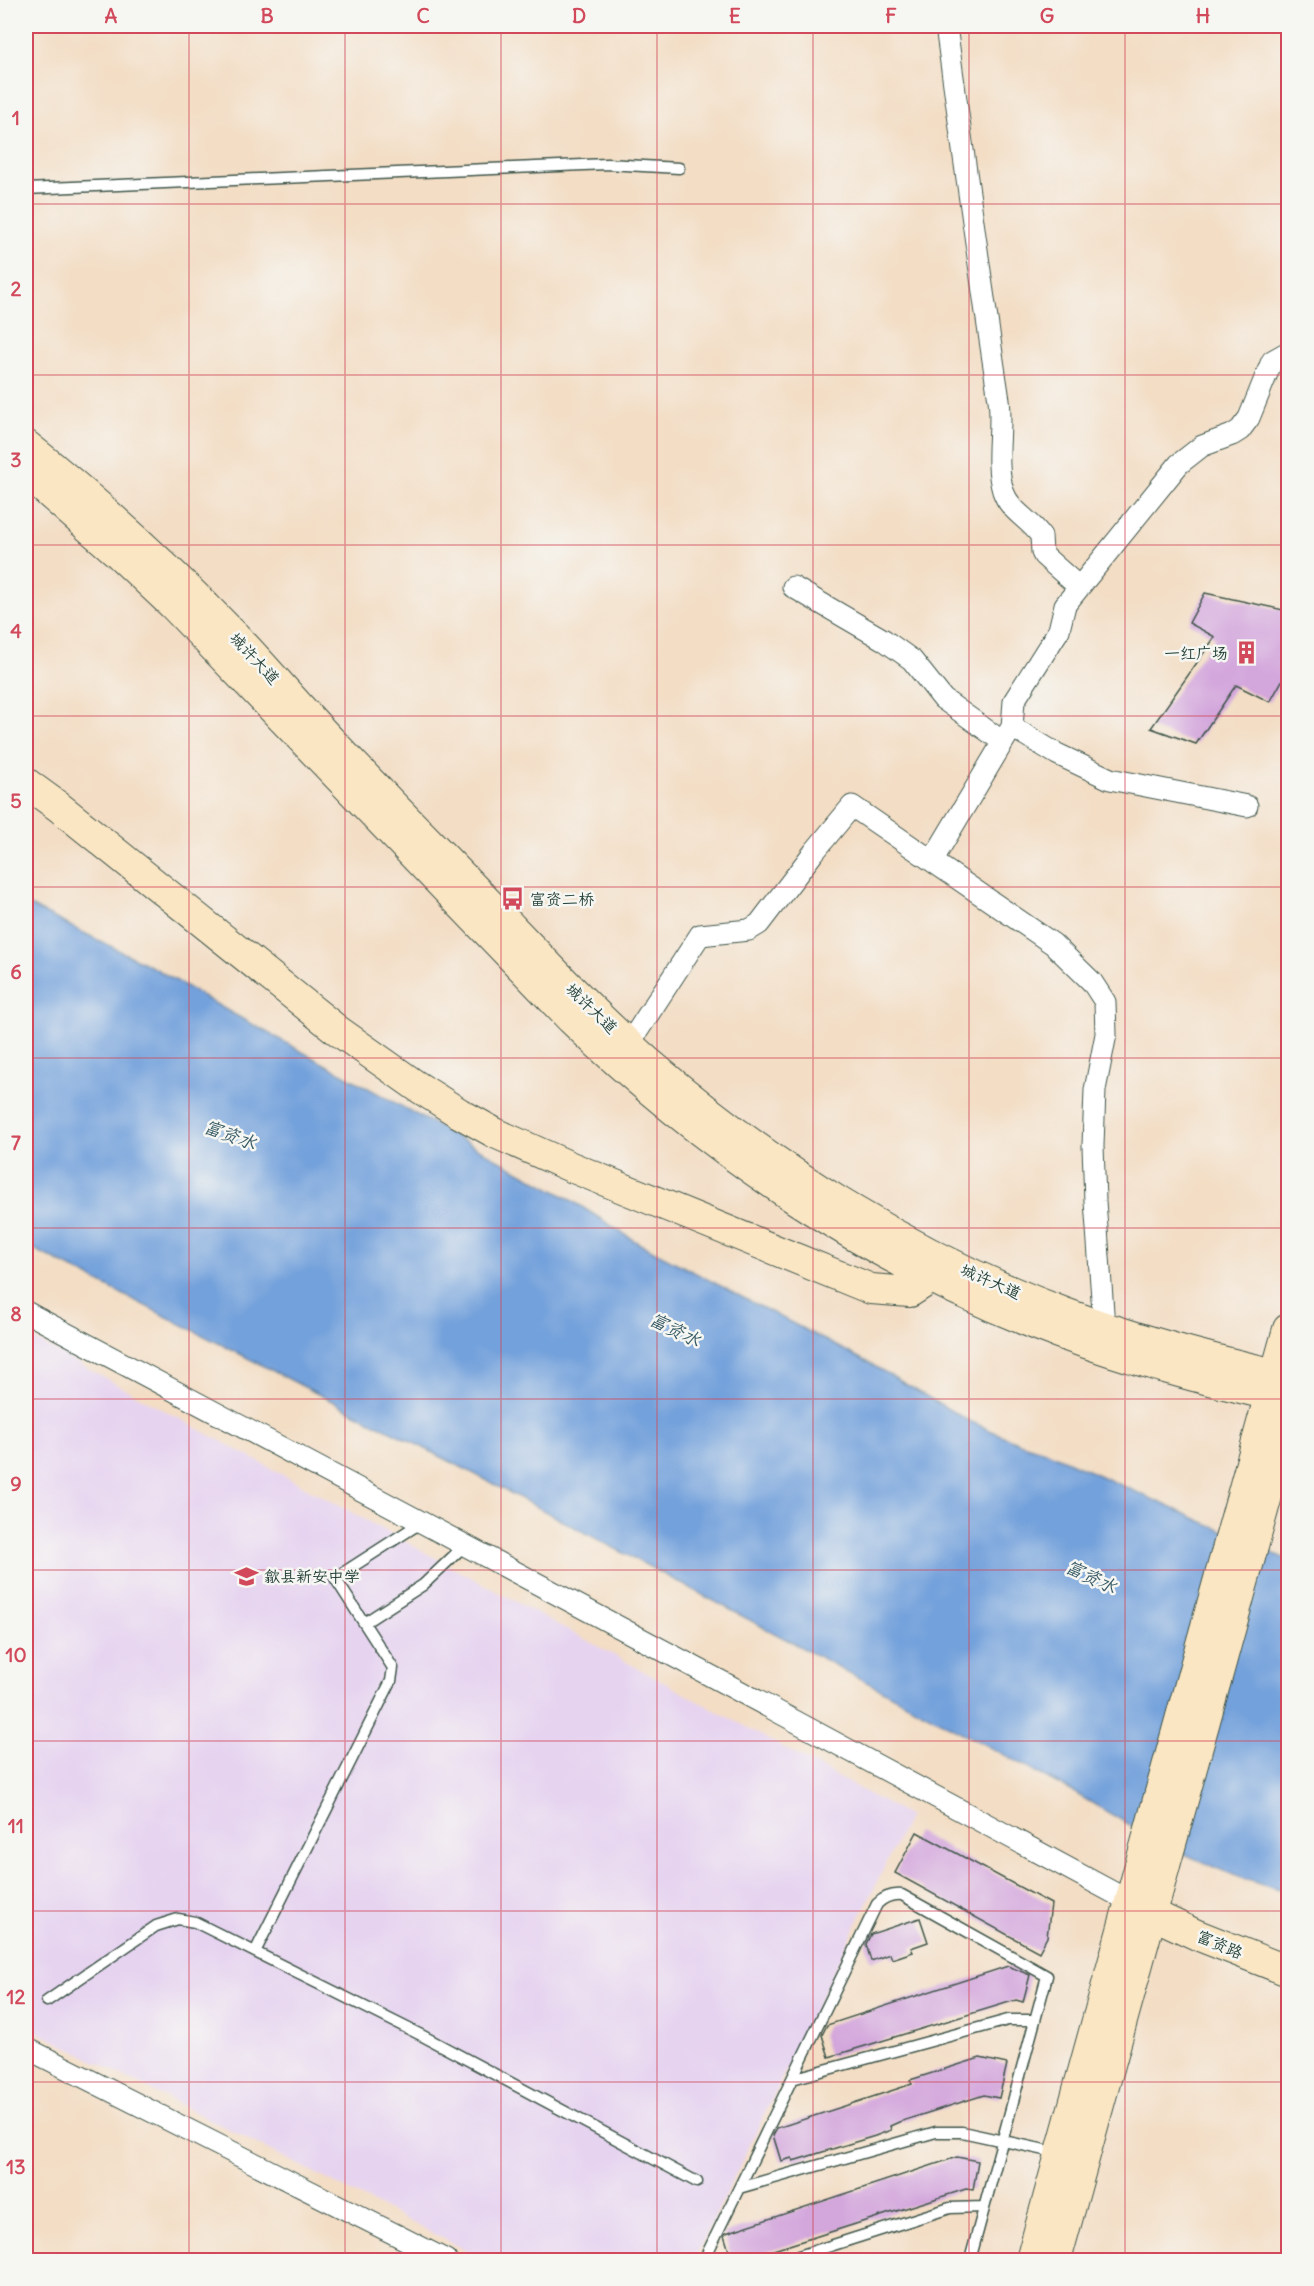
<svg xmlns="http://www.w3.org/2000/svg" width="1314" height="2286" font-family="Delius,'LXGW WenKai TC',sans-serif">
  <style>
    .built { fill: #e6d3f0 }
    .water { fill: #73a1db; stroke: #496f88; stroke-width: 1.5 }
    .building { fill: #d3a6dc }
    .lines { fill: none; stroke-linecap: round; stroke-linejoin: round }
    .lane-casing { stroke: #3f554a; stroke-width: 13 }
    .street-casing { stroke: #3f554a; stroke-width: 23 }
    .secondary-casing { stroke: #3f554a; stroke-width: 32 }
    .lane { stroke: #fff; stroke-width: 10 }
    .street { stroke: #fff; stroke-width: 21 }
    .secondary { stroke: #fbe6c4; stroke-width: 30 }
    .grid { fill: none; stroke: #d1495b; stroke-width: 1.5; stroke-opacity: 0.55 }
    .labels { text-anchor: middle; stroke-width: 5; stroke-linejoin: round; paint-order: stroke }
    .poi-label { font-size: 16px; fill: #1f3d34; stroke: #f6f6f2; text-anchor: start }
    .street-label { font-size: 16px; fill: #1f3d34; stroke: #f6f6f2 }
    .water-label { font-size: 18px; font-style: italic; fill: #385b66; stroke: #f6f6f2 }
    .neatline { fill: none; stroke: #d1495b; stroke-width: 2 }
    .grid-label { font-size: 20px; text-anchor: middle; font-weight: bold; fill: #d1495b }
  </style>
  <rect width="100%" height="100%" fill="#f6f6f2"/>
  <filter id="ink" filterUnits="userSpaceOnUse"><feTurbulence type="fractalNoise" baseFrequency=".0167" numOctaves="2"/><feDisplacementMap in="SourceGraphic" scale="12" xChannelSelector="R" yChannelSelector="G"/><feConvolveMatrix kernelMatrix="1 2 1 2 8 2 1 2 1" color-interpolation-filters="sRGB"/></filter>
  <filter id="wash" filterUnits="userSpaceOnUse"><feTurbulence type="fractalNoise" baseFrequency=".008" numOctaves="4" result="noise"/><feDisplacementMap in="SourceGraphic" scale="24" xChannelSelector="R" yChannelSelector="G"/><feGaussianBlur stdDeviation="1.35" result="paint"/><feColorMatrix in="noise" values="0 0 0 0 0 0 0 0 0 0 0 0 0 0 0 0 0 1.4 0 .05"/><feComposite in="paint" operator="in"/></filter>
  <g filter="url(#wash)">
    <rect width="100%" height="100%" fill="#f3ddc4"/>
    <path class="built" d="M26 1335 909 1816 694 2260H485L26 2026Z"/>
    <path class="water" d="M26 904 156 969 228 1011 568 1198 638 1243 869 1363 967 1420 1019 1443 1045 1451 1288 1560V1892C1209 1873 1137 1830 1068 1789L469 1471 26 1245Z"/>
    <g id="blocks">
      <path class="building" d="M1205 593 1288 611V670L1270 702 1236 685 1196 744 1151 728 1215 637 1189 623Z
        M917 1832 1051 1904 1047 1937 1039 1952 895 1873Z
        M920 1918 928 1942 911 1948 913 1952 892 1959 890 1954 871 1961 866 1944 871 1934Z
        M1008 1966 1030 1975 1023 2002 1016 2000 829 2057 822 2035 827 2025Z
        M980 2058 1007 2064 999 2098 984 2095 899 2122 890 2126 891 2130 875 2136 793 2161 792 2158 781 2161 773 2135 777 2128 912 2084 910 2080Z
        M957 2157 978 2161 973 2190 966 2189 742 2260H732L724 2235 726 2233Z"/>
    </g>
  </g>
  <g filter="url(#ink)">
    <use href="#blocks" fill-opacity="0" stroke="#3f554a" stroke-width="1.5"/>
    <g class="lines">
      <defs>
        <path id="lane" d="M26 189 607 164 679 168
          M364 1623 423 1585 465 1545
          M255 1952 391 1681 393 1668 335 1578 422 1522
          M47 2001 156 1926 178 1919 195 1922 421 2035 697 2182
          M792 2079 1008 2020H1035
          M739 2188 936 2132H962L1059 2153
          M704 2260 877 1904C884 1897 892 1894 902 1895L1047 1976 970 2260
          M786 2260 950 2208 984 2207"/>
        <path id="street" d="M946 26C963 151 980 276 999 400 1003 430 994 461 1003 491 1010 512 1030 519 1041 536L1042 552 1044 556 1079 587
          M793 587 884 640 912 660 943 699 1003 742
          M1012 727 1057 754 1110 779 1247 806
          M932 861 1012 727 1014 701 1059 630 1065 605 1179 464 1202 446 1232 435 1240 430 1249 418 1272 361 1288 352
          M629 1044 700 935 749 930 759 924 814 852 852 806 1053 944 1092 982 1105 1002 1106 1034 1095 1090 1093 1146 1095 1201 1104 1326
          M26 1312 728 1685 1142 1908
          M26 2048 446 2260"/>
        <path id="secondary" d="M26 445C101 505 172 571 239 640 272 675 303 712 337 747 390 803 445 858 499 914 547 964 595 1015 647 1061 769 1167 913 1256 1065 1313 1137 1340 1213 1360 1288 1377
          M26 473 120 555 173 605 571 1019C710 1153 875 1265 1058 1333 1133 1361 1211 1382 1288 1399
          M26 783 59 807 337 1030 415 1085 459 1113 495 1133 571 1167 871 1289 910 1292 933 1277 940 1262
          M1152 1914 1197 1935 1288 1971
          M1031 2260 1288 1329
          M1056 2260 1288 1420"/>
      </defs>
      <use href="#lane" class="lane-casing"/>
      <use href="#street" class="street-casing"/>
      <use href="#secondary" class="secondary-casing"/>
      <use href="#lane" class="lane"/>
      <use href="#street" class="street"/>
      <use href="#secondary" class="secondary"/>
    </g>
  </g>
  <path class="grid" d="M189 26V2260M345 26V2260M501 26V2260M657 26V2260M813 26V2260M969 26V2260M1125 26V2260M26 204H1288M26 375H1288M26 545H1288M26 716H1288M26 887H1288M26 1058H1288M26 1228H1288M26 1399H1288M26 1570H1288M26 1741H1288M26 1911H1288M26 2082H1288"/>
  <defs>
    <symbol id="building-bare" viewBox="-9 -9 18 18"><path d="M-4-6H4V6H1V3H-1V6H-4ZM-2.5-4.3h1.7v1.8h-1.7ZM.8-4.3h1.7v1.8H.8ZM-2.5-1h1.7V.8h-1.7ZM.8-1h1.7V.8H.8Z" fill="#d1495b" stroke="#f6f6f2" stroke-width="2.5" paint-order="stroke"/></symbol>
    <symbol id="bus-bare" viewBox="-9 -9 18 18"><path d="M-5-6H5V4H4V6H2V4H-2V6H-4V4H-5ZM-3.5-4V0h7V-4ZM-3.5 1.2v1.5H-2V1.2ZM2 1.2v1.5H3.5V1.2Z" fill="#d1495b" stroke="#f6f6f2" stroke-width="2.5" paint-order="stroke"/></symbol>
    <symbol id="school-bare" viewBox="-9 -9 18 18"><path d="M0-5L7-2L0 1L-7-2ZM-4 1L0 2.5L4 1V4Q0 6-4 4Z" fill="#d1495b" stroke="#f6f6f2" stroke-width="2.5" paint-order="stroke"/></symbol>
  </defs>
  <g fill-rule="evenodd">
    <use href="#building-bare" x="1230" y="636" width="33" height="33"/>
    <use href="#bus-bare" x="496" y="882" width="33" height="33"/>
    <use href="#school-bare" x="230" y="1560" width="33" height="33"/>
  </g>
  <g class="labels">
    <g class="poi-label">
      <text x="1228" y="659" text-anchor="end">一红广场</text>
      <text x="530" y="905">富资二桥</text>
      <text x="264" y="1582">歙县新安中学</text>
    </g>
    <g class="street-label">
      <text transform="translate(255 658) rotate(47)" y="6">城许大道</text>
      <text transform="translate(592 1008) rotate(44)" y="6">城许大道</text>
      <text transform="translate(991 1281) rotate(24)" y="6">城许大道</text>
      <text transform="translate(1220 1944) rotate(23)" y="6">富资路</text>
    </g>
    <g class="water-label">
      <text transform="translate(230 1135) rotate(20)" y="6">富资水</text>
      <text transform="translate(675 1330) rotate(26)" y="6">富资水</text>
      <text transform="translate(1091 1577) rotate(25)" y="6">富资水</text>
    </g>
  </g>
  <rect width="1314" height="2286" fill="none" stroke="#f6f6f2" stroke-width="66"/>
  <rect x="33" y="33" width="1248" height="2220" class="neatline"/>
  <g class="grid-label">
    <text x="111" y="23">A</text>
    <text x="267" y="23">B</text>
    <text x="423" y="23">C</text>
    <text x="579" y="23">D</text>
    <text x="735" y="23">E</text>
    <text x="891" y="23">F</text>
    <text x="1047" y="23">G</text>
    <text x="1203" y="23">H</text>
    <text x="16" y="125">1</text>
    <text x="16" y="296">2</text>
    <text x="16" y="467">3</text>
    <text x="16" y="638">4</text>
    <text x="16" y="808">5</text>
    <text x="16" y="979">6</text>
    <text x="16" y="1150">7</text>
    <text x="16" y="1321">8</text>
    <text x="16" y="1491">9</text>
    <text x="16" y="1662">10</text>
    <text x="16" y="1833">11</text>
    <text x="16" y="2004">12</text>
    <text x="16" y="2174">13</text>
  </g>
</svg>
